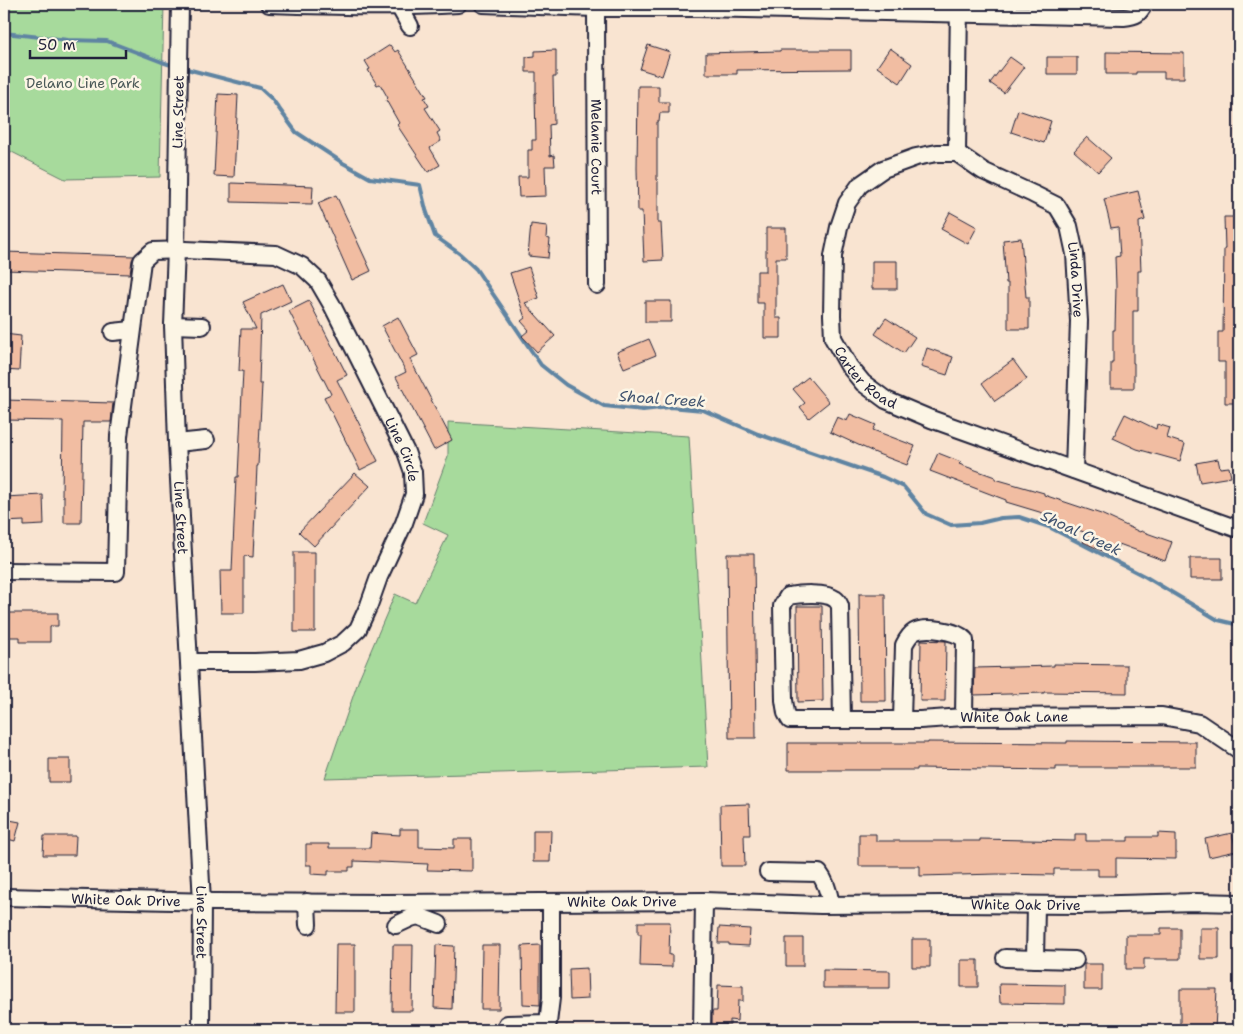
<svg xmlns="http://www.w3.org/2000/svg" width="1243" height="1034" font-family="'Shantell Sans',sans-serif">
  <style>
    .green { fill: #a7da9c; stroke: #647e6c }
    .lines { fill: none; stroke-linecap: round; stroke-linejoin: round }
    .stream { stroke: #5f84a2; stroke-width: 4 }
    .building { fill: #f1bda2; stroke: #22223b }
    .minor-casing { stroke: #22223b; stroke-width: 20 }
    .minor { stroke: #fcf5e5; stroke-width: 16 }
    .labels { text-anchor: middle; stroke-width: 5; stroke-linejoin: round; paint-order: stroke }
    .park-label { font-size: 14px; fill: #4a5958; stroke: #fcf5e5 }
    .street-label { font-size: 14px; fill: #22223b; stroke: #fcf5e5 }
    .water-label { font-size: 15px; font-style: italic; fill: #40536f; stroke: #fcf5e5 }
  </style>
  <rect width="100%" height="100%" fill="#f9e4d1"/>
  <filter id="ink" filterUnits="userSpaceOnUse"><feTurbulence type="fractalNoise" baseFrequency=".02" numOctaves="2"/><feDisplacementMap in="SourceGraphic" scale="10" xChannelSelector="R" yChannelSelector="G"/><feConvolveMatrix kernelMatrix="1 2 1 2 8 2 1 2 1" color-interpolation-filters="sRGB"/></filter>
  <g filter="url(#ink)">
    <path class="green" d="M4 4H164L160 177 65 179 4 148Z
      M448 422 689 436 708 767 325 778 360 676 395 594 415 603 448 535 423 523 448 456Z"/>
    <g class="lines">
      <path class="stream" d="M4 33 68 40 107 41 162 62 174 66
        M183 68 260 88 272 99 296 132 343 163 370 178 420 185 426 210 435 236 460 254 476 269 541 365 566 385 604 406 643 410 670 407 703 410 758 434 883 477 904 487 926 514 951 525 980 523 1001 518 1019 517 1049 527 1146 577 1218 620 1239 625"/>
    </g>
    <path class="building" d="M390 45 395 52 398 50 427 97 424 98 429 106 425 108 440 131 437 133 441 141 430 148 440 165 428 172 397 125 399 123 386 100 388 98 380 84 377 85 368 70 370 69 365 61Z
      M648 45 670 52 662 76 640 69Z
      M890 48 912 64 900 83 877 67Z
      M556 50V77H553L554 124 549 125 550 156 554 155 555 166H545L546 196 519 197 518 177H528V150H532V140H536L535 93H536V72H526V57L535 56V51Z
      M780 50H851V69L737 70V74H706V53L780 51Z
      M1106 52 1184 53V78H1164V72H1136V74H1106Z
      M1010 57 1024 67 1004 93 990 83Z
      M1047 57H1077V74H1047Z
      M638 86H659V102H669V113H660L659 122H657V181H658V223H661L663 260 644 261 642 211H638L637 168Z
      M218 94 238 95 234 177 214 176Z
      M1018 110 1051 121 1044 143 1011 132Z
      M1087 137 1111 158 1098 172 1074 151Z
      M231 183 313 186 312 204 231 202Z
      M1138 191 1145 220 1139 222 1141 271H1138V311H1133V363H1134V388H1111V363H1113V330H1115L1116 286 1115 257 1120 256 1118 227 1111 228 1104 199Z
      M336 195 371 271 352 280 318 203Z
      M950 212 977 227 968 244 941 229Z
      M1224 217H1239V403H1225V362H1218V332H1223L1224 249H1225Z
      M531 224 547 226 546 238 550 239 548 258 528 256Z
      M766 228H786V258H776V318H781V338H764V303H757V271H766Z
      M1021 238 1026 297H1029V329H1008V283H1006L1003 240Z
      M4 252 134 256 132 260 130 274 4 270Z
      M872 261H897V289H872Z
      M529 267 539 298 525 303 555 336 537 352 522 336 529 330 521 321 525 318 510 273Z
      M283 284 291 301 261 315 259 384H262L258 466H257L253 557 244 556V613H221L220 571H232L236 477H238L243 371H239L241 329H256L243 302Z
      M309 301 347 375 337 380 378 461 360 470 324 397 331 394 289 311Z
      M645 301H671V322H645Z
      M398 317 418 355 410 359 452 440 434 450 396 377 406 372 382 326Z
      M886 318 915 337 904 353 875 334Z
      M4 334 21 336 19 371 4 370Z
      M649 339 656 355 624 368 617 352Z
      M927 348 953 357 947 375 921 367Z
      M1013 360 1027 379 995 401 982 383Z
      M808 377 829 402 809 418 800 407 805 403 793 389Z
      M4 400 113 403 111 422H83L81 523H64V496H62L63 421 4 420Z
      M850 414 876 425 873 430 915 446 907 465 878 454 830 432 837 417 847 421Z
      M1125 414 1156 429 1157 424 1170 428 1167 438 1185 444 1180 461 1137 449 1113 438Z
      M938 453 961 462 959 464 995 477V479L1044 493V495L1101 514 1140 532 1141 531 1172 542 1165 561 1119 544 1113 556 1083 542 1087 533 1044 519 1046 514 1006 502V500L930 471Z
      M1218 459 1220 468 1229 467 1231 477 1200 482 1196 463Z
      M355 473 370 486 314 546 299 532Z
      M43 495 44 525 24 526V521L4 522V497Z
      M294 552H315V632H294Z
      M727 554H754L756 738H729Z
      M1190 558H1222V579H1190Z
      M859 594H885L886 701H860Z
      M797 606H822L823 701 798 702Z
      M4 613H58V626H50V642H20V637H4Z
      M921 640 946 641 945 701H920Z
      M1054 664 1127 665V693L1044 692V693L974 695 975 668 1054 666Z
      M1067 741 1196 742V767H1056V770L917 768V770H788V743H928V742L1067 743Z
      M49 759H70V782H49Z
      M749 804 750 835H744L745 866H721L720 805Z
      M4 819 20 822 15 841 4 838Z
      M400 829H419V847L454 848V839H472V871L427 870 428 864 354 861V867H349V871H328V875L311 874V865H306V844H329V848H370L371 833 400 835Z
      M533 830H551L550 862H533Z
      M1158 833 1176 834V859L1116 858V876H1098V869H1054V875L997 874 920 876V866H859V834H876V841H980V839L1075 841V834H1086V841H1128V837H1158Z
      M1232 833 1236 851 1209 857 1205 839Z
      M44 836H76L75 855H43Z
      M638 922H670L669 955H672V967L640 966 641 934H638Z
      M719 927 750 929 749 946 729 945V943H718Z
      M1161 928H1180V959H1144V969H1126V935H1161Z
      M1200 928H1219V959H1200Z
      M786 938H803V966H786Z
      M912 939H930V967H912Z
      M336 944H355V1012H335Z
      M393 945H413L412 1011H392Z
      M436 945 454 946 452 1009 434 1008Z
      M482 945H500L499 1009H481Z
      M540 945V1005L523 1004 522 946Z
      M961 960H978V987H961Z
      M1084 964H1102V990H1084Z
      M587 968 588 999 570 1000 569 969Z
      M823 970 890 971V988H823Z
      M999 984 1065 985V1004L1000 1003Z
      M718 985 743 986V1001H738L737 1021 730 1020V1025H712V1011H717Z
      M1180 989H1217L1215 1030H1180Z"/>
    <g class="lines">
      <defs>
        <g id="minor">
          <path id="s1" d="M180 4 176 250 173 325 177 443 202 902 201 1030"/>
          <path d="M269 4C332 6 395 8 458 4"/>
          <path d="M483 4 596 8H698L1124 17C1136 16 1139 14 1144 4"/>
          <path d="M399 6 410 26"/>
          <path id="s2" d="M596 8 597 285"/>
          <path id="s3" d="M957 153H937L916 157 883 169 860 185 847 203 839 227 833 256 832 315 833 338 849 366 863 383 886 400 931 419 1235 528H1239"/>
          <path id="s4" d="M957 153 983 171 1033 194 1057 206 1069 226 1075 254 1079 321 1074 470"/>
          <path d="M957 153 959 4"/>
          <path d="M173 325 202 326"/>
          <path d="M113 332 132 330"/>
          <path d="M177 443 206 440"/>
          <path id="s5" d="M4 571 116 572 119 436 142 261 153 251 185 250 276 254 302 266 318 281 332 305 406 452 413 472 414 494 404 523 379 577 369 605 358 629 343 643 324 653 299 660 255 662H190"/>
          <path id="s6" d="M842 720 840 606C839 604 838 601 835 599 826 592 799 594 788 596L782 606 784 700 786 713 790 720H920L964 717 1162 716 1199 723 1239 750"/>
          <path d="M902 720 904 645C906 641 909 635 914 632 925 626 956 630 965 640L964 717"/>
          <path d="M768 872 819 873C826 882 829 893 831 904"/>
          <path id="s7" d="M4 897 213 902 385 903 704 901 821 905 945 904 1081 905 1196 902 1239 903"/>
          <path d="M307 902 308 925"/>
          <path d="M418 916 439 924"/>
          <path d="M396 925 411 918 418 916V903"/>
          <path d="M1005 958 1075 960"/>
          <path d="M1035 959 1036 905"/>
          <path d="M507 1024 548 1023 551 998V902"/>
          <path d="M702 1030 704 901"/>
        </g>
      </defs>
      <use href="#minor" class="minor-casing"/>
      <use href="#minor" class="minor"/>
    </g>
  </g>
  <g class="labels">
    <g class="park-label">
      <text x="83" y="88">Delano Line Park</text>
    </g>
    <g class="street-label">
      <text transform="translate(178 112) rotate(-89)" y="5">Line Street</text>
      <text dy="5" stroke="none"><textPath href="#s2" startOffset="139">Melanie Court</textPath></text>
      <text dy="5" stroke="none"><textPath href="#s4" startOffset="191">Linda Drive</textPath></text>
      <text dy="5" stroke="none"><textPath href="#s3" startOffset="316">Carter Road</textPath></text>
      <text dy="5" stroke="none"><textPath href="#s5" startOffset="802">Line Circle</textPath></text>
      <text dy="5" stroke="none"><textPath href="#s1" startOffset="514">Line Street</textPath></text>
      <text dy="5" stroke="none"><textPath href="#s6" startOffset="522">White Oak Lane</textPath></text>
      <text dy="5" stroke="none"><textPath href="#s7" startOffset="122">White Oak Drive</textPath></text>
      <text dy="5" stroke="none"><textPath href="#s7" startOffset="618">White Oak Drive</textPath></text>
      <text dy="5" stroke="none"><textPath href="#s7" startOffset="1022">White Oak Drive</textPath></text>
      <text dy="5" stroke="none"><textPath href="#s1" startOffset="919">Line Street</textPath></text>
    </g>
    <g class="water-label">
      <text transform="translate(662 399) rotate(4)" y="5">Shoal Creek</text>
      <text transform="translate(1081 533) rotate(25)" y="5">Shoal Creek</text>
    </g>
  </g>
  <rect width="1243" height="1034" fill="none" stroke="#fcf5e5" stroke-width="20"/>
  <rect x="10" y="10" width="1223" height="1014" fill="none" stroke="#22223b" stroke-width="2" filter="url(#ink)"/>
  <path d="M30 50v8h96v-8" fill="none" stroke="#22223b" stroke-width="2.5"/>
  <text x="38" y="50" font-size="15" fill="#22223b" stroke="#fcf5e5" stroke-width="4" paint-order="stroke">50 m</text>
</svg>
